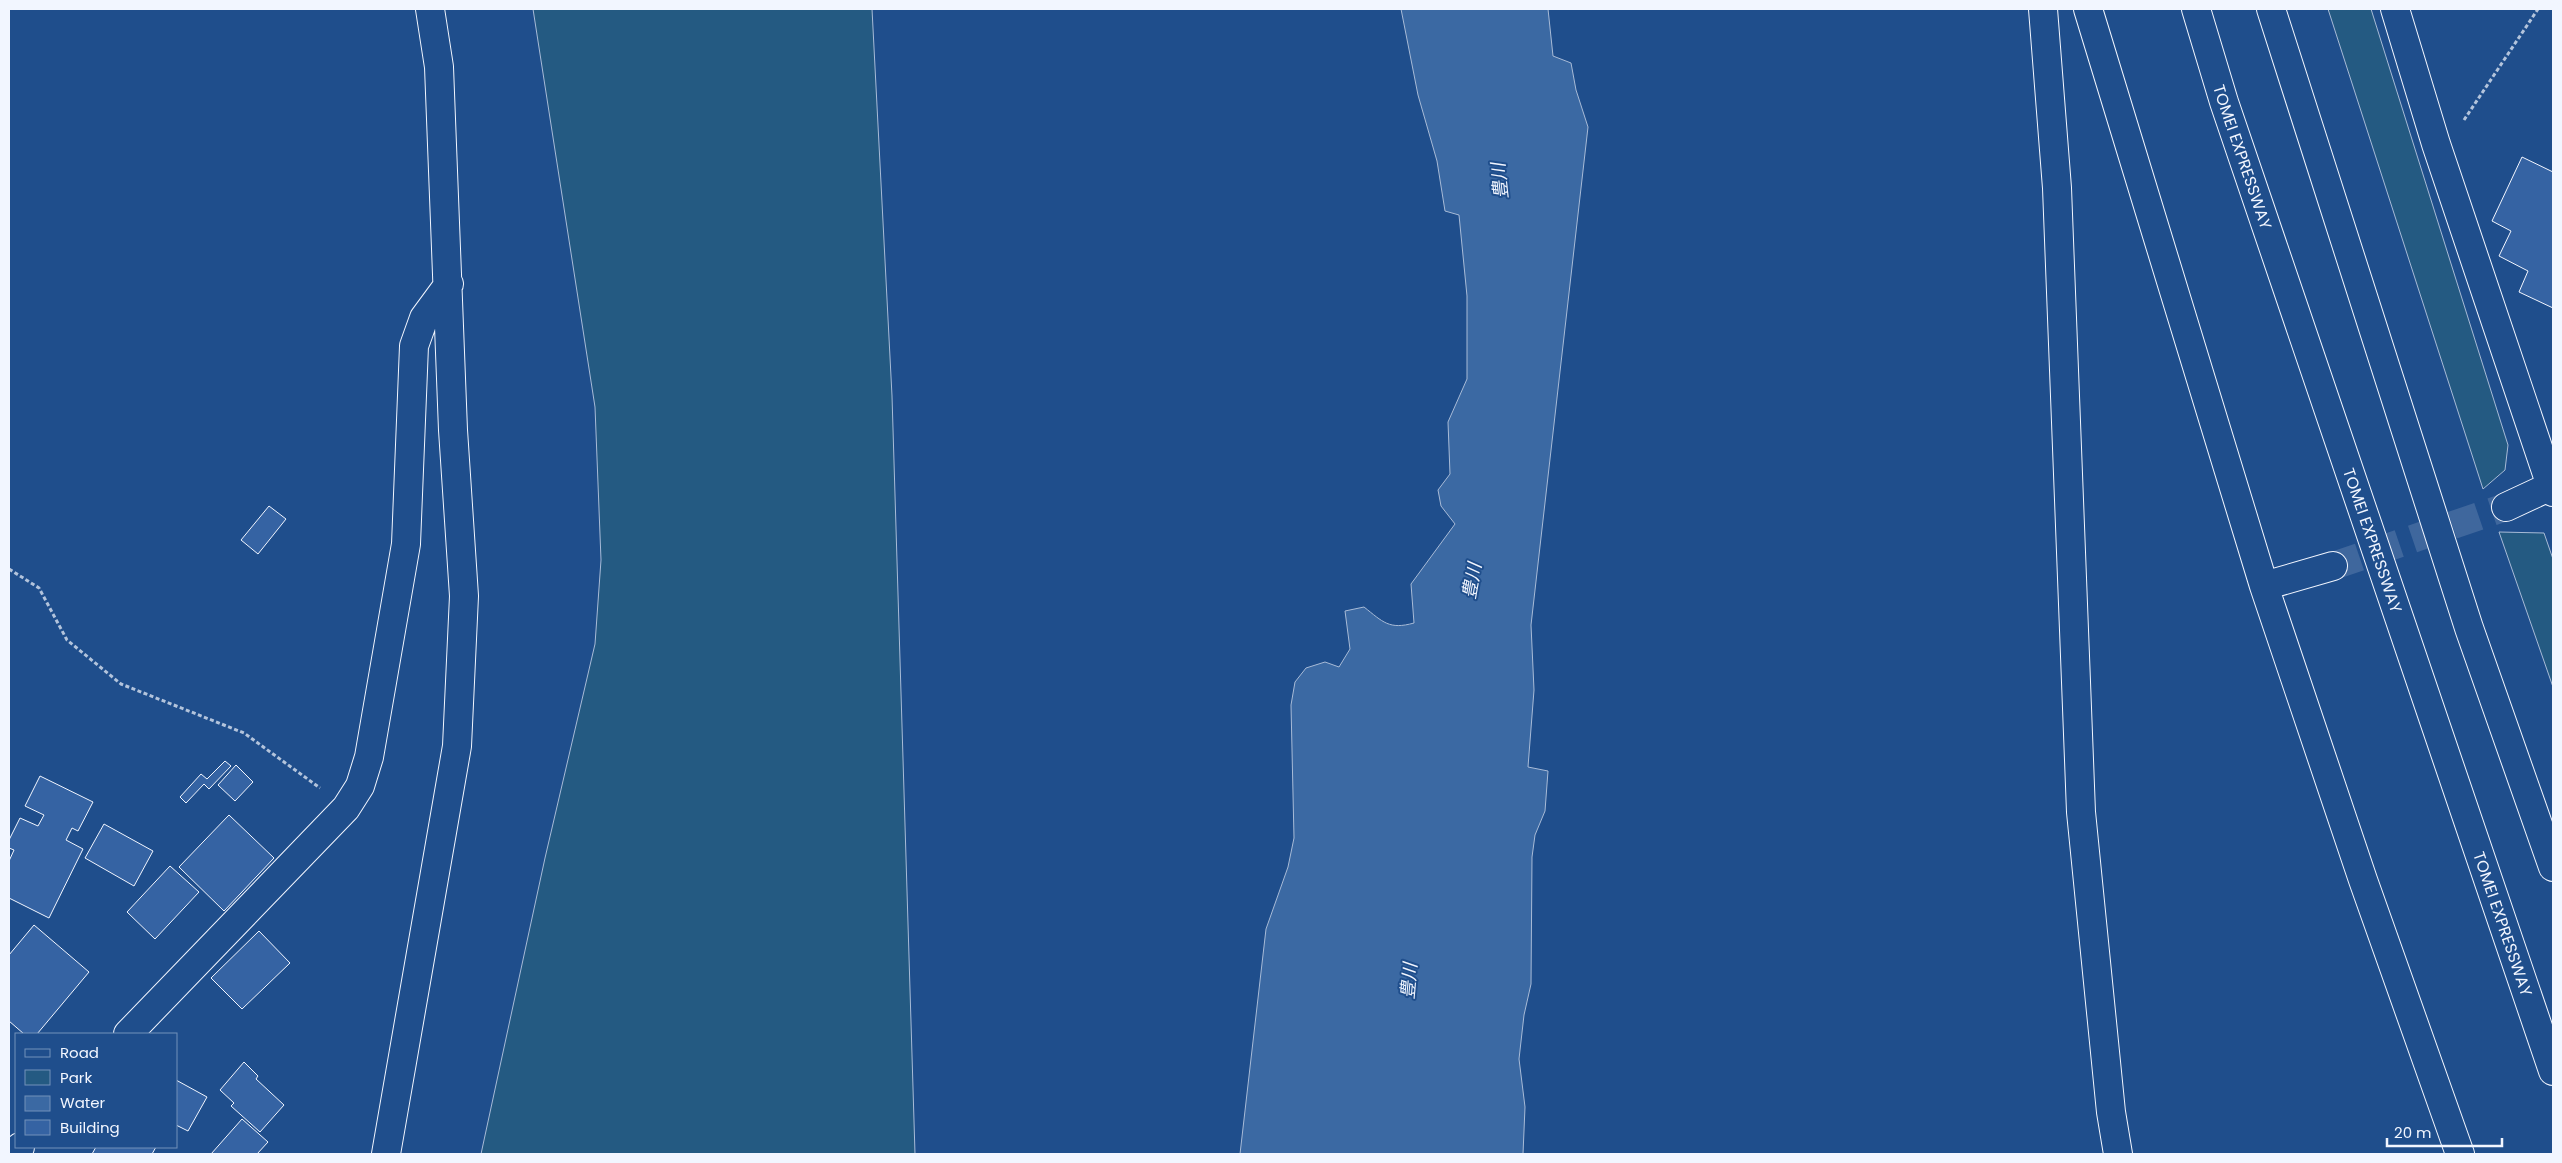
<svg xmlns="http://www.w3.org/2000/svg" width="2562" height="1163" font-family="Poppins,'Noto Sans JP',sans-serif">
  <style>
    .green { fill: #245a82; stroke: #a8bbd7 }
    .water { fill: #3b69a3; stroke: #a8bbd7 }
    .building { fill: #3563a3; stroke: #f2f6ff }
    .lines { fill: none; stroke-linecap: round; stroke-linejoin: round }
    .minor-tunnel { stroke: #3f679d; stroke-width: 28; stroke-dasharray: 28 14; stroke-linecap: butt }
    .minor-casing { stroke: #f2f6ff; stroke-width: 30 }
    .motorway-casing { stroke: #f2f6ff; stroke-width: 30 }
    .path { stroke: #b3c4dc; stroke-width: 3; stroke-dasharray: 4 2.5; stroke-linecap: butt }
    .minor { stroke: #1f4e8c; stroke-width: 28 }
    .motorway { stroke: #1f4e8c; stroke-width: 28 }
    .labels { text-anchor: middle; stroke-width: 4; stroke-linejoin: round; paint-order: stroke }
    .street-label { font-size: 16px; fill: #f2f6ff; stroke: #1f4e8c }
    .water-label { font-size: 18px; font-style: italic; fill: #f2f6ff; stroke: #1f4e8c }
  </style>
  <rect width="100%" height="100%" fill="#1f4e8c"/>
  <path class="green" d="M533 9H872L892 396 915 1154H481L545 858 595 644 601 560 595 407Z
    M2328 9H2371L2508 445 2505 470 2483 489Z
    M2499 532 2544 533 2553 559V687Z"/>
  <path class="water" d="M1401 9H1548L1553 56 1571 63 1576 90 1588 127 1531 625 1534 690 1528 767 1548 771 1545 811 1535 835 1532 857 1531 984 1524 1015 1519 1059 1525 1107 1523 1154H1240L1266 929 1288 867 1294 838 1291 705 1295 682 1306 668 1325 662 1339 667 1350 649 1345 611 1364 607C1383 622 1389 630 1414 623L1411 584 1455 524 1441 506 1438 490 1450 474 1448 422 1467 379V296L1459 215 1445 211 1437 161 1418 95Z"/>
  <path class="building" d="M2522 157 2553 172V308L2519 292 2528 271 2499 256 2511 231 2492 221Z
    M269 506 286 519 258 554 241 540Z
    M225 761 231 766 209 789 204 784 186 803 180 797 201 774 207 779Z
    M236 765 253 782 235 801 218 785Z
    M40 776 93 802 78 831 72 828 66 840 83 849 49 918 9 898V861L14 850 9 848V840L20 818 38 826 44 815 25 806Z
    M229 815 274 858 224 911 179 867Z
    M104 824 153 851 134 886 85 858Z
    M170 866 199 892 155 939 127 912Z
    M34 925 89 972 37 1034H24L9 1021V955Z
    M259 931 290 963 242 1009 211 978Z
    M244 1062 258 1076 256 1079 284 1105 260 1132 231 1106 234 1103 220 1090Z
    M176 1080 207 1097 188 1131 176 1125Z
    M242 1119 268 1142 257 1154H211Z
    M96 1147H156L152 1154H92Z"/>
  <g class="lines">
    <path class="minor-tunnel" d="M2333 566 2506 507"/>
    <defs>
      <path id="minor" d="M2043 9 2057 188 2081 812 2111 1112 2118 1154
        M2088 9 2264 586 2363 880 2460 1154
        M2395 9 2436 144 2553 492
        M2506 507 2551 486
        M2264 586 2333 566
        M128 1034 346 808 360 786 369 757 406 544 414 346 424 318 449 284
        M12 1154 20 1147
        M386 1154 457 746 464 596 453 430 439 67 430 9"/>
      <g id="motorway">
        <path id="s1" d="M2196 9 2224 102 2553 1071"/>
        <path d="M2271 9 2469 628 2553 867"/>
      </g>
    </defs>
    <use href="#minor" class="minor-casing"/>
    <use href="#motorway" class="motorway-casing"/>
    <path class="path" d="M2464 120 2538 9
      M9 569 39 588 67 640 121 684 244 733 320 788"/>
    <use href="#minor" class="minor"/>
    <use href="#motorway" class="motorway"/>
  </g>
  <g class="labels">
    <g class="street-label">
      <text dy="6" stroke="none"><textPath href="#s1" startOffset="155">TOMEI EXPRESSWAY</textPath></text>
      <text dy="6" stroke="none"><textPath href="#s1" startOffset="560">TOMEI EXPRESSWAY</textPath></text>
      <text dy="6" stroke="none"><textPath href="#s1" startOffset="965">TOMEI EXPRESSWAY</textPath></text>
    </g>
    <g class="water-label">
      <text transform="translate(1500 181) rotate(-96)" y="6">豊川</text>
      <text transform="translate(1472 581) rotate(-80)" y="6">豊川</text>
      <text transform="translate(1409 981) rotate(-85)" y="6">豊川</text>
    </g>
  </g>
  <rect width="2562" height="1163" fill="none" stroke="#f2f6ff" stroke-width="20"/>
  <rect x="15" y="1033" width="162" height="115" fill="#1f4e8c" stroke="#7391ba"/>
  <rect x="25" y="1049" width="25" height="8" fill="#1f4e8c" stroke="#7391ba"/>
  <text x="60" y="1058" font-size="15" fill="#f2f6ff">Road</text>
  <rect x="25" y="1070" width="25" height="15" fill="#245a82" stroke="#7391ba"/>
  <text x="60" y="1083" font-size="15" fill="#f2f6ff">Park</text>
  <rect x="25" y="1096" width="25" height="15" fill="#3b69a3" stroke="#7391ba"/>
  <text x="60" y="1108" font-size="15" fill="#f2f6ff">Water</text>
  <rect x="25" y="1120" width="25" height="15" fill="#3563a3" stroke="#7391ba"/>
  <text x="60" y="1133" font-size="15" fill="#f2f6ff">Building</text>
  <path d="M2387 1138v8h115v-8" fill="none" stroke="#f2f6ff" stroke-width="2.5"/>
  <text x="2394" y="1138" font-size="15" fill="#f2f6ff" stroke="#1f4e8c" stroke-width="4" paint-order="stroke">20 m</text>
</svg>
